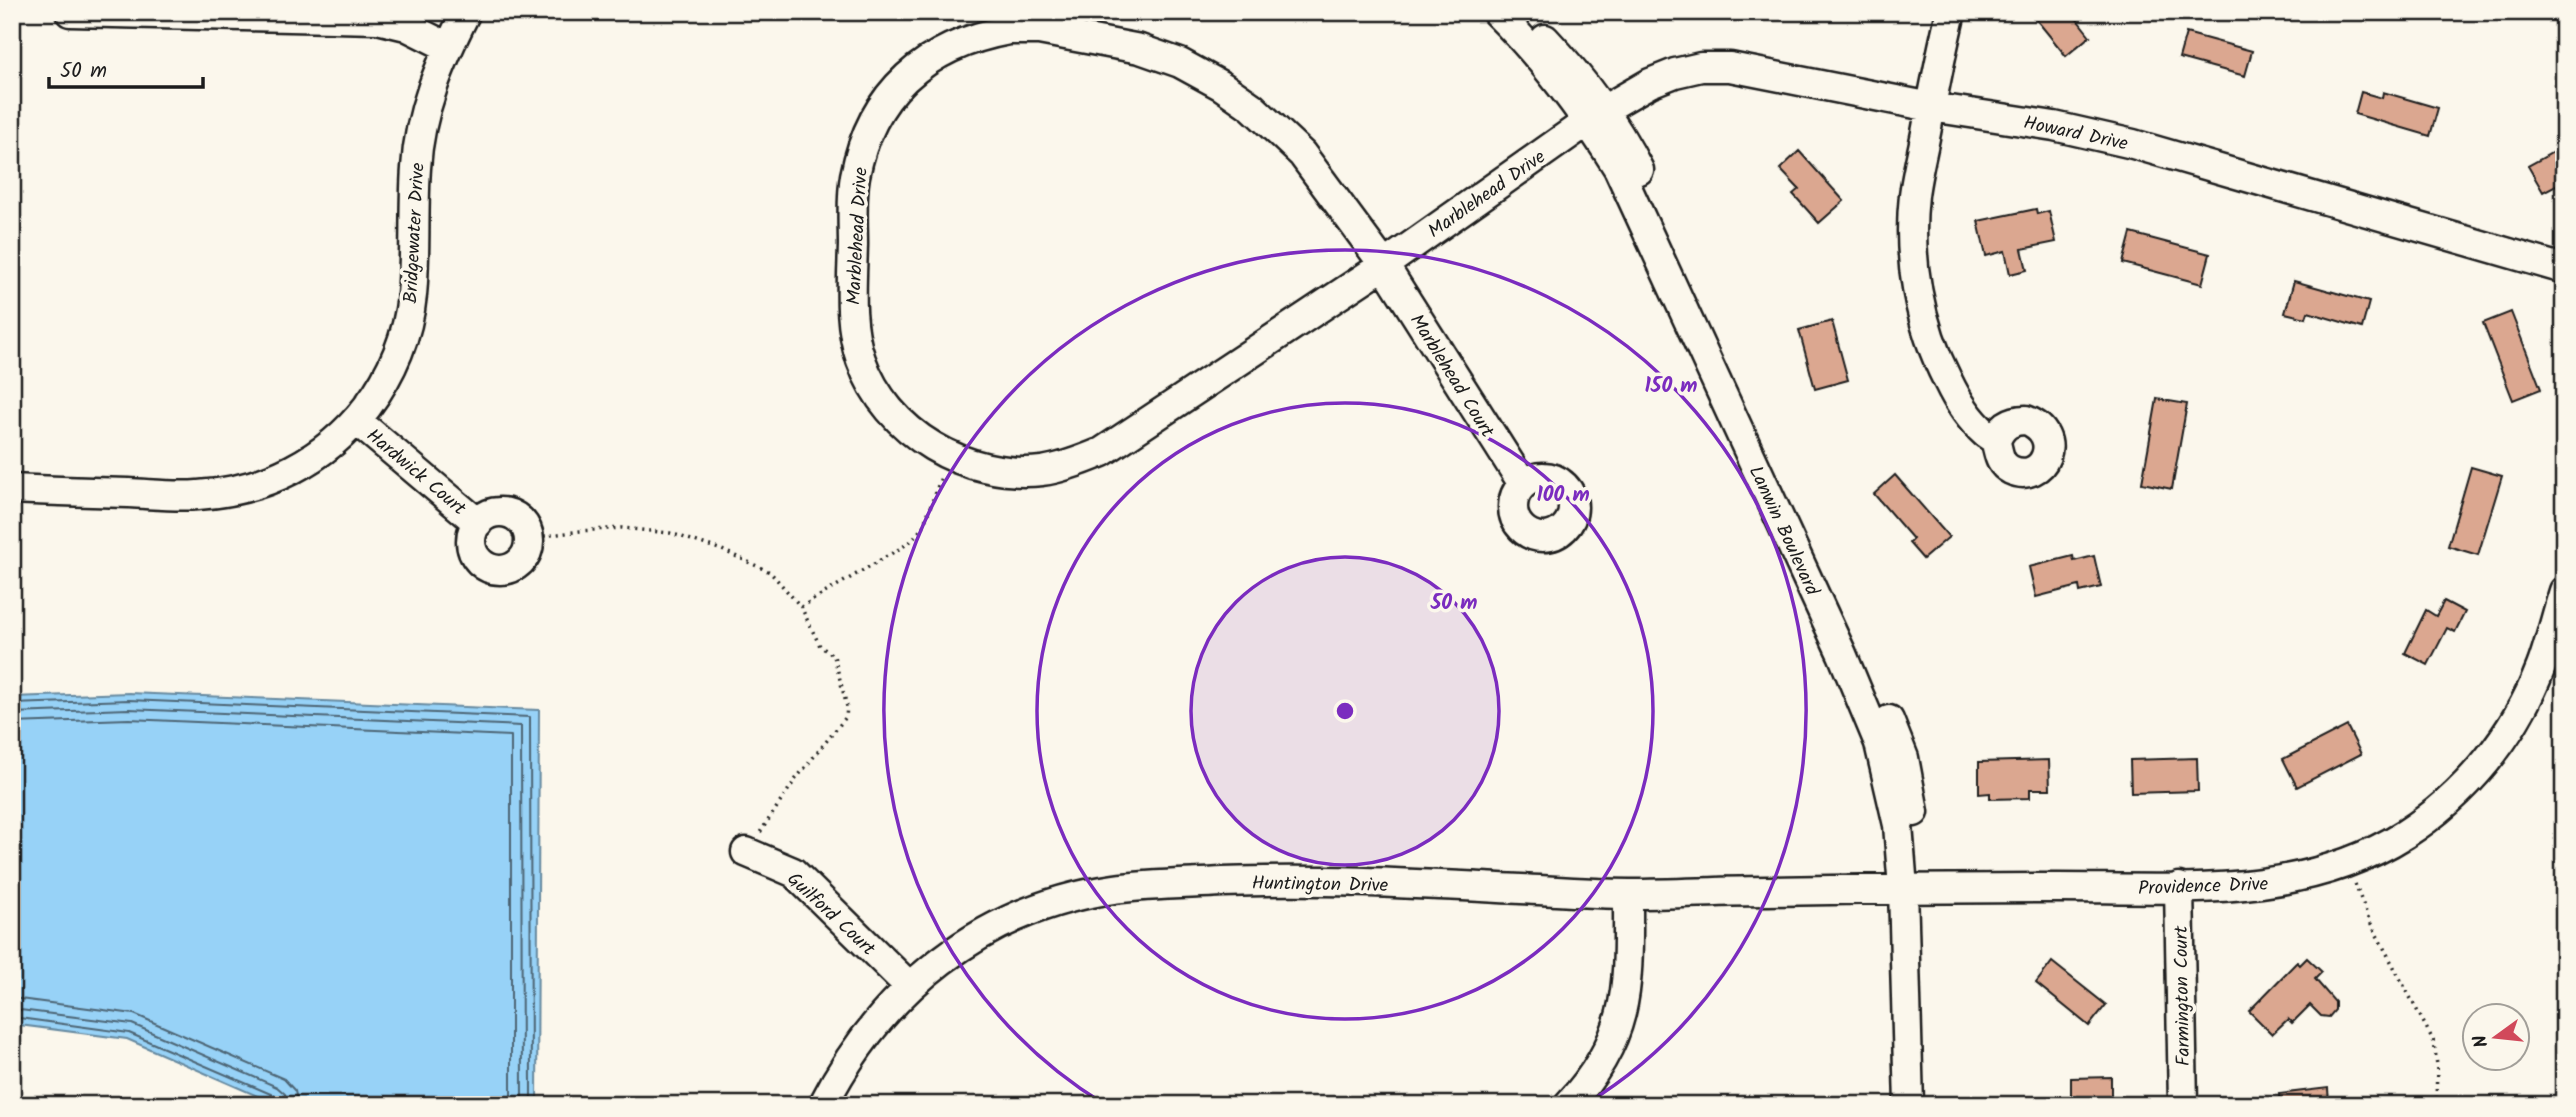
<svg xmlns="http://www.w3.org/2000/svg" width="2576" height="1117" font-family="Kalam,sans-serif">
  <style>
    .water { fill: #97d2f7; stroke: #66899f; stroke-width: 2 }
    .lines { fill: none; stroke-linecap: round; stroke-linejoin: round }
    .shore { stroke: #4d6574; stroke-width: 2 }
    .building { fill: #dba790; stroke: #1c1c1c; stroke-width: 2 }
    .minor-casing { stroke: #1c1c1c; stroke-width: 33 }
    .path { stroke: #1c1c1c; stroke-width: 3.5; stroke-dasharray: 2 5; stroke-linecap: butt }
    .minor { stroke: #fbf7ec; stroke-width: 28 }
    .ring { fill: none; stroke: #7b2cbf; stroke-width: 3.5 }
    .labels { text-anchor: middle; stroke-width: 7; stroke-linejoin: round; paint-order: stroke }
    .street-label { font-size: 19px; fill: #1c1c1c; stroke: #fbf7ec }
    .centre { fill: #7b2cbf; stroke: #fbf7ec; stroke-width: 3.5 }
    .ring-label { font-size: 21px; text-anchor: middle; font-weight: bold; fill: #7b2cbf; stroke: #fbf7ec; stroke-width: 7; stroke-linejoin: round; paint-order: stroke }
  </style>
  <rect width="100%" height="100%" fill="#fbf7ec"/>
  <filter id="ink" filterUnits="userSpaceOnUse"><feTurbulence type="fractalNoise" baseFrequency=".0143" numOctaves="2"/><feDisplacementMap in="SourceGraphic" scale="14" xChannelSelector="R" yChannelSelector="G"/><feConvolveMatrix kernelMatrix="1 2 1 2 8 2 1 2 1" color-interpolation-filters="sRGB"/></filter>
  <g filter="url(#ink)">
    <path class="water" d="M129 693 539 710 537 1105H278L127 1039 12 1024V697Z"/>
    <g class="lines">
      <path class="shore" d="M12 704 129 700 530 717 531 1105
        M12 713 129 709 521 726 522 1105
        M12 723 129 719 511 736V1105
        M12 998 134 1014 284 1079 295 1091 298 1105
        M12 1009 132 1024 277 1087 285 1094 287 1105
        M12 1017 129 1033 273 1095 278 1099V1105"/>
    </g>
    <path class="building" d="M2030 12H2071L2090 36 2066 56Z
      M2186 33 2252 51 2245 76 2179 58Z
      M2361 92 2382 98 2383 92 2438 108 2430 136 2355 114Z
      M2564 146V181L2543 192 2528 166Z
      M1799 151 1844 201 1819 223 1793 194 1799 189 1780 169Z
      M2036 209 2037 214 2049 211 2056 242 2022 249 2027 270 2010 274 2005 251 1986 256 1978 221Z
      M2131 233 2210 254 2202 284 2123 263Z
      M2294 281 2369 302 2362 328 2308 312 2306 318 2285 313Z
      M2511 312 2541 389 2513 400 2483 323Z
      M1832 321 1848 380 1815 389 1799 330Z
      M2157 399 2187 404 2172 489 2142 483Z
      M2471 467 2502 476 2478 555 2448 546Z
      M1895 475 1949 537 1923 559 1909 543 1913 539 1874 494Z
      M2073 556 2074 561 2094 556 2101 587 2080 592 2079 586 2036 597 2029 567Z
      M2444 601 2465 612 2455 632 2447 628 2428 665 2405 653 2426 610 2436 616Z
      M2347 726 2361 754 2297 787 2283 759Z
      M2197 758 2198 791 2131 793 2130 760Z
      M2049 760 2050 789H2030V798L1990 799V793L1979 794V762Z
      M2307 958 2322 972 2315 979 2335 1002V1010L2329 1017 2321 1016 2310 1005 2292 1023 2288 1019 2272 1034 2249 1011 2297 962 2300 965Z
      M2052 962 2106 1005 2089 1026 2036 983Z
      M2111 1077V1105H2071V1078Z
      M2328 1088 2329 1105H2280L2279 1094Z"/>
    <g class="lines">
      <defs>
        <path id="minor" d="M70 12 377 19 406 26 448 47
          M1496 12C1543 58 1583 112 1618 168L1842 654 1879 743 1898 825 1903 888 1909 1105
          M1951 12C1942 49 1935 85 1928 122 1924 146 1917 171 1914 195 1907 259 1919 325 1948 381 1957 400 1969 419 1985 433 1989 436 1995 439 1996 443 1999 454 1999 464 2011 470 2044 485 2066 435 2026 420 2011 420 2001 426 1996 441
          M1009 30H1039L1140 49 1180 63 1222 86 1252 107 1302 154 1384 265 1102 452C1083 460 1063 468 1042 471 966 479 887 434 861 360 848 323 852 284 853 245 853 223 851 198 855 176 871 91 927 45 1009 30Z
          M1545 39C1583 79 1614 121 1639 170
          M356 420 478 523
          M1513 507a30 30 0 1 1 60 0a30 30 0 1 1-60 0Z
          M1523 484 1384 265 1605 109 1650 83 1675 73 1701 67H1730L1931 107 2054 126 2133 144 2564 269
          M12 489C51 491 90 492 129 493 152 494 175 497 198 495 265 491 326 460 367 407 391 375 408 336 412 295 416 253 413 210 416 168 419 112 441 61 466 12
          M471 541a29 29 0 1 1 58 0a29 29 0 1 1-58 0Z
          M1889 720 1904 758 1914 812
          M746 852 793 872 909 986
          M2179 887 2183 1105
          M823 1105C882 989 983 908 1114 889 1150 884 1187 884 1223 882 1322 878 1422 884 1521 889 1557 891 1594 894 1630 894 1676 894 1723 891 1769 891 1862 889 1954 888 2047 888 2168 887 2298 902 2405 834 2466 795 2515 735 2541 667 2550 643 2556 616 2564 591
          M1568 1105C1633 1035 1628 983 1628 894"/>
      </defs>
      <use href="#minor" class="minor-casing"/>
      <path class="path" d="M530 538 580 531 622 528 670 533 722 550 770 572 801 607 820 646 834 656 847 707 846 717 795 780 759 834
        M801 607 909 543 923 527 941 477
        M2355 884 2370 922 2434 1042 2437 1065 2436 1105"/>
      <use href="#minor" class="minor"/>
    </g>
  </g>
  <circle cx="1345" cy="711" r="154" fill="#7b2cbf" fill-opacity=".12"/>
  <g class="ring">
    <circle cx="1345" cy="711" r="154"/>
    <circle cx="1345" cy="711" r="308"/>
    <path d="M1104 1104A461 461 0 1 1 1586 1104"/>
  </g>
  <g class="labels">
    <g class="street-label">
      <text transform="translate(2076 132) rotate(12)" y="7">Howard Drive</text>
      <text transform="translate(1486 193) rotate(-35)" y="7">Marblehead Drive</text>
      <text transform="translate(413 233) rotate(-87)" y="7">Bridgewater Drive</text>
      <text transform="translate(856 236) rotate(-87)" y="7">Marblehead Drive</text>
      <text transform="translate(1453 375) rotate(58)" y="7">Marblehead Court</text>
      <text transform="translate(417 471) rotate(40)" y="7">Hardwick Court</text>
      <text transform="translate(1785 530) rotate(65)" y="7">Lanwin Boulevard</text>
      <text transform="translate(1320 883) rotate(1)" y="7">Huntington Drive</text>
      <text transform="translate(2203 885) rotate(-2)" y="7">Providence Drive</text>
      <text transform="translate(832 913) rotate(43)" y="7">Guilford Court</text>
      <text transform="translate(2181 996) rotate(-91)" y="7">Farmington Court</text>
    </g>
  </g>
  <circle cx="1345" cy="711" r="10" class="centre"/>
  <g class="ring-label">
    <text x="1671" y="392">150 m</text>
    <text x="1563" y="501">100 m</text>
    <text x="1454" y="609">50 m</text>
  </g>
  <rect width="2576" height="1117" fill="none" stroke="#fbf7ec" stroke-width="42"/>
  <rect x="21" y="21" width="2534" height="1075" fill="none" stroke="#1c1c1c" stroke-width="2.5" filter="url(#ink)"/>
  <g transform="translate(2496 1037) rotate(255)"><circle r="33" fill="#fbf7ec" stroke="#a29f99" stroke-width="2"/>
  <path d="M0-5L12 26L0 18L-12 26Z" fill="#d1495b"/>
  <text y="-10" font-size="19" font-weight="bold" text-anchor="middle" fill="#1c1c1c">N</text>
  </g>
  <path d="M49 77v10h154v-10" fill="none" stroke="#1c1c1c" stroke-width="3.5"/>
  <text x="60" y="77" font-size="21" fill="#1c1c1c" stroke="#fbf7ec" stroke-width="5" paint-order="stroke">50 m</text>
</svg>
